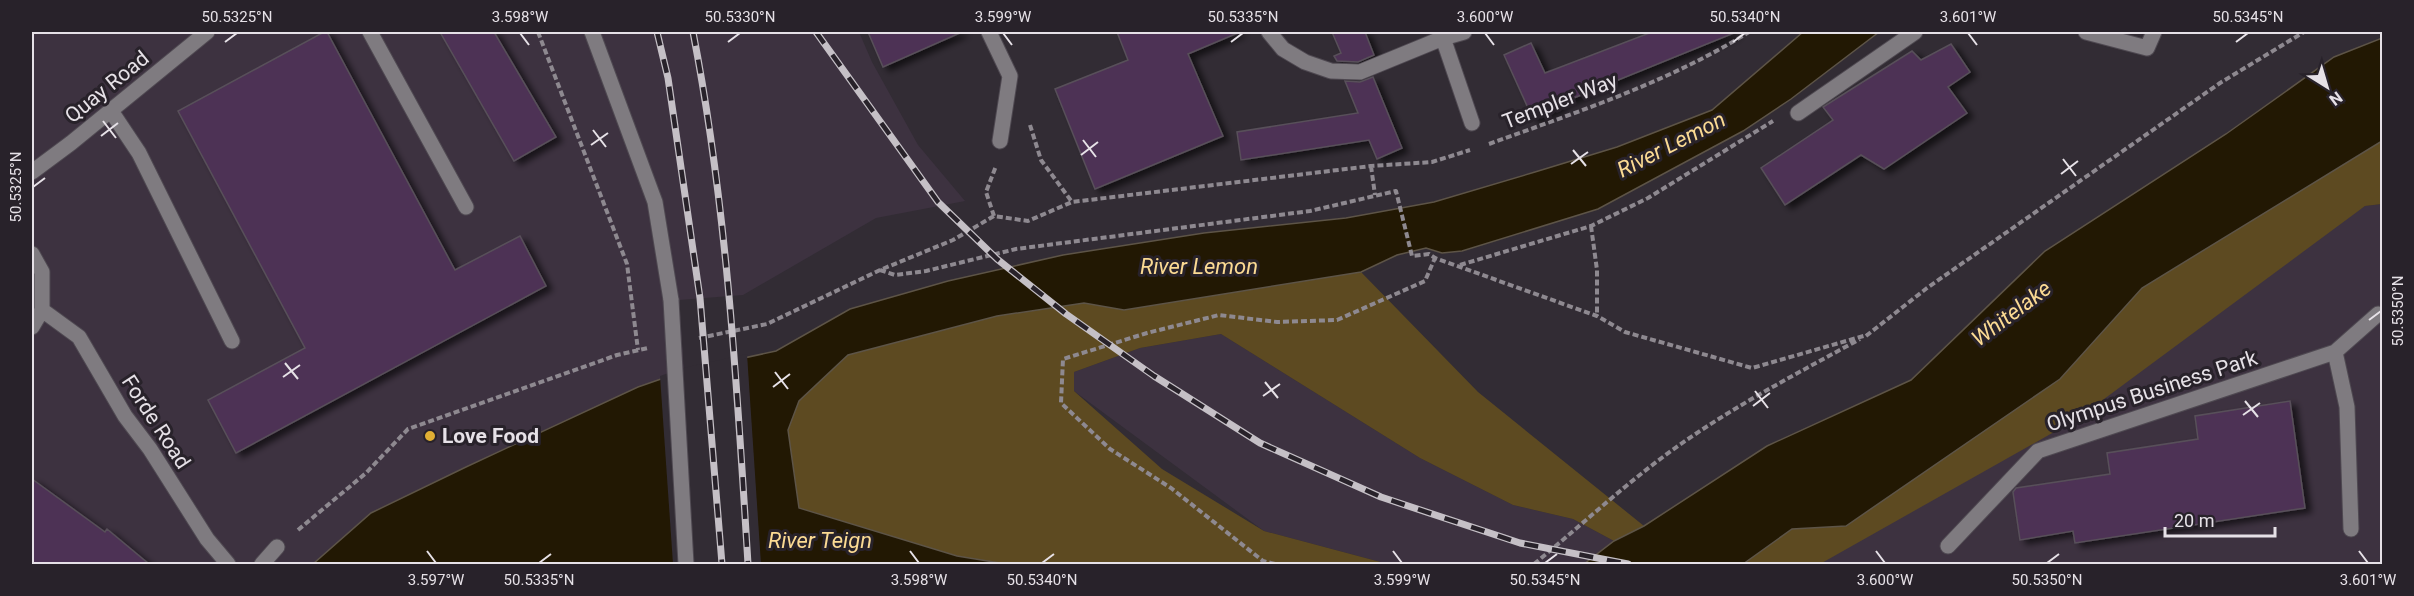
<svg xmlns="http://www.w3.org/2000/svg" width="2414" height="596" font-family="Roboto,sans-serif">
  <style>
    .built { fill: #3d3240 }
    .green { fill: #5d4a21 }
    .water { fill: #221803; stroke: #5d5447; stroke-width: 1.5 }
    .pier { fill: #322c34 }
    .building { fill: #4d3254; stroke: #58505a; stroke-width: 1.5; filter: url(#shadow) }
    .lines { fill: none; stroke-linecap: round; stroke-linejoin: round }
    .minor-casing { stroke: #4f4951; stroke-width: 17 }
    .path { stroke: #8e8990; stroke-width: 4; stroke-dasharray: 6 3; stroke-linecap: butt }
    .minor { stroke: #7f7b80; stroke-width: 15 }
    .rail-casing { stroke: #c5c0c6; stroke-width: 7 }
    .rail { stroke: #28222a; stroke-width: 4.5; stroke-dasharray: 14; stroke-linecap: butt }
    .minor-bridge-casing { stroke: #4f4951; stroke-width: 17; stroke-linecap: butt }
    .minor-bridge { stroke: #7f7b80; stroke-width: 15 }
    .ticks { fill: none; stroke: #e6e1e7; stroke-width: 2 }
    .poi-dot { fill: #e1af34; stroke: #28222a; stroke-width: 2 }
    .labels { text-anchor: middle; stroke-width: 6; stroke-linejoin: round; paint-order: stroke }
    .street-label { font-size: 21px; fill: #e6e1e7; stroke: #28222a }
    .poi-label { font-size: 21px; font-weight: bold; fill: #e6e1e7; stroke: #28222a; text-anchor: start }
    .water-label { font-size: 22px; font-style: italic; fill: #fbda93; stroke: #28222a }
    .neatline { fill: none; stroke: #e6e1e7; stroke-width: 2 }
    .ticks-label { font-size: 15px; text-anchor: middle; fill: #e6e1e7 }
  </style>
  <defs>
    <filter id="shadow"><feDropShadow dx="6" dy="4" stdDeviation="3" flood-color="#0009"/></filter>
  </defs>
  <rect width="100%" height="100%" fill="#322c34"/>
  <path class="built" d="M32 32H859L872 62 918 145 965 201 876 218 743 295 679 300 684 371 638 387 371 513 313 564H32Z
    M2382 204V564H1820L2365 206Z
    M1221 334 1420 458 1513 505 1573 519 1614 541 1584 564H1388L1264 531 1074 391V372L1140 348Z"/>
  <path class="green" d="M2382 141V204L2365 206 2077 419 1820 564H1743L1792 529 1846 526 2060 379 2142 288Z
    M1361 272 1478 392 1644 526 1614 541 1573 519 1513 505 1420 458 1221 334 1140 348 1074 372V391L1162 469 1264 531 1388 564H1006L957 556 799 508 788 430 799 401 848 355 997 316 1084 303 1124 310Z"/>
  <path class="water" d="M1803 32H1879L1791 99 1743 131 1598 209 1462 251 1442 253 1426 248 1397 255 1361 272 1124 310 1084 303 997 316 848 355 799 401 788 430 799 508 957 556 1006 564H313L371 513 466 467 638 387 684 371 776 351 850 309 948 281 1063 255 1204 233 1346 218 1434 202 1535 172 1617 147 1712 110Z
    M2382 38V141L2142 288 2060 379 1846 526 1792 529 1743 564H1584L1614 541 1644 526 1767 446 1911 380 2045 251 2226 134 2334 57Z"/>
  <path class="pier" d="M747 354 761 564H673L660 376 683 368Z"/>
  <path class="building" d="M324 32H327L455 270 520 236 546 286 236 453 208 400 305 348 178 111Z
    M440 32H494L556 137 514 161Z
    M868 32H962L883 67Z
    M1117 32H1240L1188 54 1223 136 1095 189 1055 89 1128 60Z
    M1332 32H1365L1374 55 1358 62 1337 61 1334 56 1341 53Z
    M1652 32H1734V33L1559 104 1560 107 1533 119 1504 55 1531 43 1545 73Z
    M1951 44 1970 72 1948 87 1967 113 1884 169 1861 155 1785 205 1761 168 1833 120 1823 107 1912 51 1921 60Z
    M1373 77 1402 148 1377 159 1369 140 1241 160 1237 132 1358 113 1345 81 1360 82Z
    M2290 401 2305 508 2075 543 2073 531 2020 540 2013 492 2016 488 2110 474 2107 453 2198 439 2195 416Z
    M32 479 105 532 107 529 149 564H32Z"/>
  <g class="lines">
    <defs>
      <path id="minor" d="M370 32 466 207
        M592 32 655 202 671 300
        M989 32 1010 76 1000 141
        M1269 32 1283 49 1305 62 1331 71 1360 72 1443 38
        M1464 32 1443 38 1472 123
        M2086 32 2147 48 2154 32
        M111 111 139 153 232 341
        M1798 113 1915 32
        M32 172 71 143 207 32
        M32 254 42 272V310L32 327
        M42 310 79 337 125 416 150 449 207 539 228 564
        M2335 352 2347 407 2351 529
        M1948 546 2038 451 2335 352 2378 314
        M262 564 277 547"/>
    </defs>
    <use href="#minor" class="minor-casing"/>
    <path class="path" d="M538 32 627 264 638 350
      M1030 125 1041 160 1072 202
      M1489 144C1577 112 1669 82 1749 32
      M1371 166 1375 195
      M994 216 986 192 996 166
      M1591 226 1597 270V316
      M1460 265 1591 226 1648 198 1773 121
      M880 270 895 275 926 271 1016 249 1310 211 1396 191 1412 256 1429 254 1435 258 1597 316 1625 332 1752 368 1867 335
      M1866 336 1927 288 2220 83 2304 32
      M699 338 767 324 880 270 953 240 994 216 1028 221 1072 202 1371 166 1432 162 1470 150
      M298 530 366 473 408 429 617 355 648 348
      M1275 564 1263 561 1171 488 1110 449 1061 403 1063 359 1147 333 1219 315 1277 322 1337 320 1425 281 1435 258
      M1534 564C1582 525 1627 482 1678 446 1736 405 1798 373 1860 339"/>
    <use href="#minor" class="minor"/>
    <defs>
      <path id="rail" d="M657 32 668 78 700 298 722 564
        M693 32C727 207 737 387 748 564
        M816 32 938 202 997 259 1066 314 1154 376 1260 443 1381 497 1520 543 1628 564"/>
    </defs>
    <use href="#rail" class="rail-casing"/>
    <use href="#rail" class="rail"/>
    <defs>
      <path id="minor-bridge" d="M671 300 686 564"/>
    </defs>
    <use href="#minor-bridge" class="minor-bridge-casing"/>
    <use href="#minor-bridge" class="minor-bridge"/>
  </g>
  <path class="ticks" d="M520 33 529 45M1003 33 1012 45M1485 33 1494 45M1968 33 1977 45M225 42 237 33M728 42 740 33M1231 42 1243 33M1733 42 1745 33M2236 42 2248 33M103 121 116 138M593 130 606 147M101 136 118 123M1083 140 1096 157M591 145 608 133M1573 150 1586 166M1081 155 1098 142M2063 159 2076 176M1571 164 1588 152M2061 174 2078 161M33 187 45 178M2369 320 2381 311M285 363 298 379M775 372 788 389M283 377 300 365M1265 382 1278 398M773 387 790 374M1755 391 1768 408M1263 396 1280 384M2245 401 2258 417M1753 406 1770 393M2243 415 2260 403M427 551 436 563M910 551 919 563M1393 551 1402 563M1876 551 1885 563M2359 551 2368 563M539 563 551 554M1042 563 1054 554M1545 563 1557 554M2047 563 2059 554"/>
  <circle class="poi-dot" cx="430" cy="436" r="6"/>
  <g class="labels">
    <g class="street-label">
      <text transform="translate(107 87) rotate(-39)" y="7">Quay Road</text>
      <text transform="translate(1560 101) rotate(-21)" y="7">Templer Way</text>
      <text transform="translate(2152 391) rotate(-18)" y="7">Olympus Business Park</text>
      <text transform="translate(156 422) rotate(57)" y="7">Forde Road</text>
    </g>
    <g class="poi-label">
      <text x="442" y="443">Love Food</text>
    </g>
    <g class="water-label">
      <text transform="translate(1671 144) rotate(-27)" y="8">River Lemon</text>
      <text x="1199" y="274">River Lemon</text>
      <text transform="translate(2011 313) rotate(-37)" y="8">Whitelake</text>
      <text x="820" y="548">River Teign</text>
    </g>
  </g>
  <rect width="2414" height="596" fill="none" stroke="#28222a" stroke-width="66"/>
  <g transform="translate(2327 87) rotate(143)" stroke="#28222a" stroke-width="4.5" paint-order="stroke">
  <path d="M0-4.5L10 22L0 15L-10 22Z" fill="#e6e1e7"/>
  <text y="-9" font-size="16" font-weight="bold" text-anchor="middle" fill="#e6e1e7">N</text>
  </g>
  <path d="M2165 527v9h110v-9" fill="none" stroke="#e6e1e7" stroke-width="3"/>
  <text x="2174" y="527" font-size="18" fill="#e6e1e7" stroke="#28222a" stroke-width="4.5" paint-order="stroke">20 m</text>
  <rect x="33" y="33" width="2348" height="530" class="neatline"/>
  <g class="ticks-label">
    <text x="237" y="22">50.5325°N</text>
    <text x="520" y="22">3.598°W</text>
    <text x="740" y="22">50.5330°N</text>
    <text x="1003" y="22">3.599°W</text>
    <text x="1243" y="22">50.5335°N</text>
    <text x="1485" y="22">3.600°W</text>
    <text x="1745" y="22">50.5340°N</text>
    <text x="1968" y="22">3.601°W</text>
    <text x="2248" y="22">50.5345°N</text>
    <text transform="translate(16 187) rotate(-90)" y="5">50.5325°N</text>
    <text transform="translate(2398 311) rotate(-90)" y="5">50.5350°N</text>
    <text x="436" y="585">3.597°W</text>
    <text x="539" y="585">50.5335°N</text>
    <text x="919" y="585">3.598°W</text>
    <text x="1042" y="585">50.5340°N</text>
    <text x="1402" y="585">3.599°W</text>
    <text x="1545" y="585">50.5345°N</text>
    <text x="1885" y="585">3.600°W</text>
    <text x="2047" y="585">50.5350°N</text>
    <text x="2368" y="585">3.601°W</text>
  </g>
</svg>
